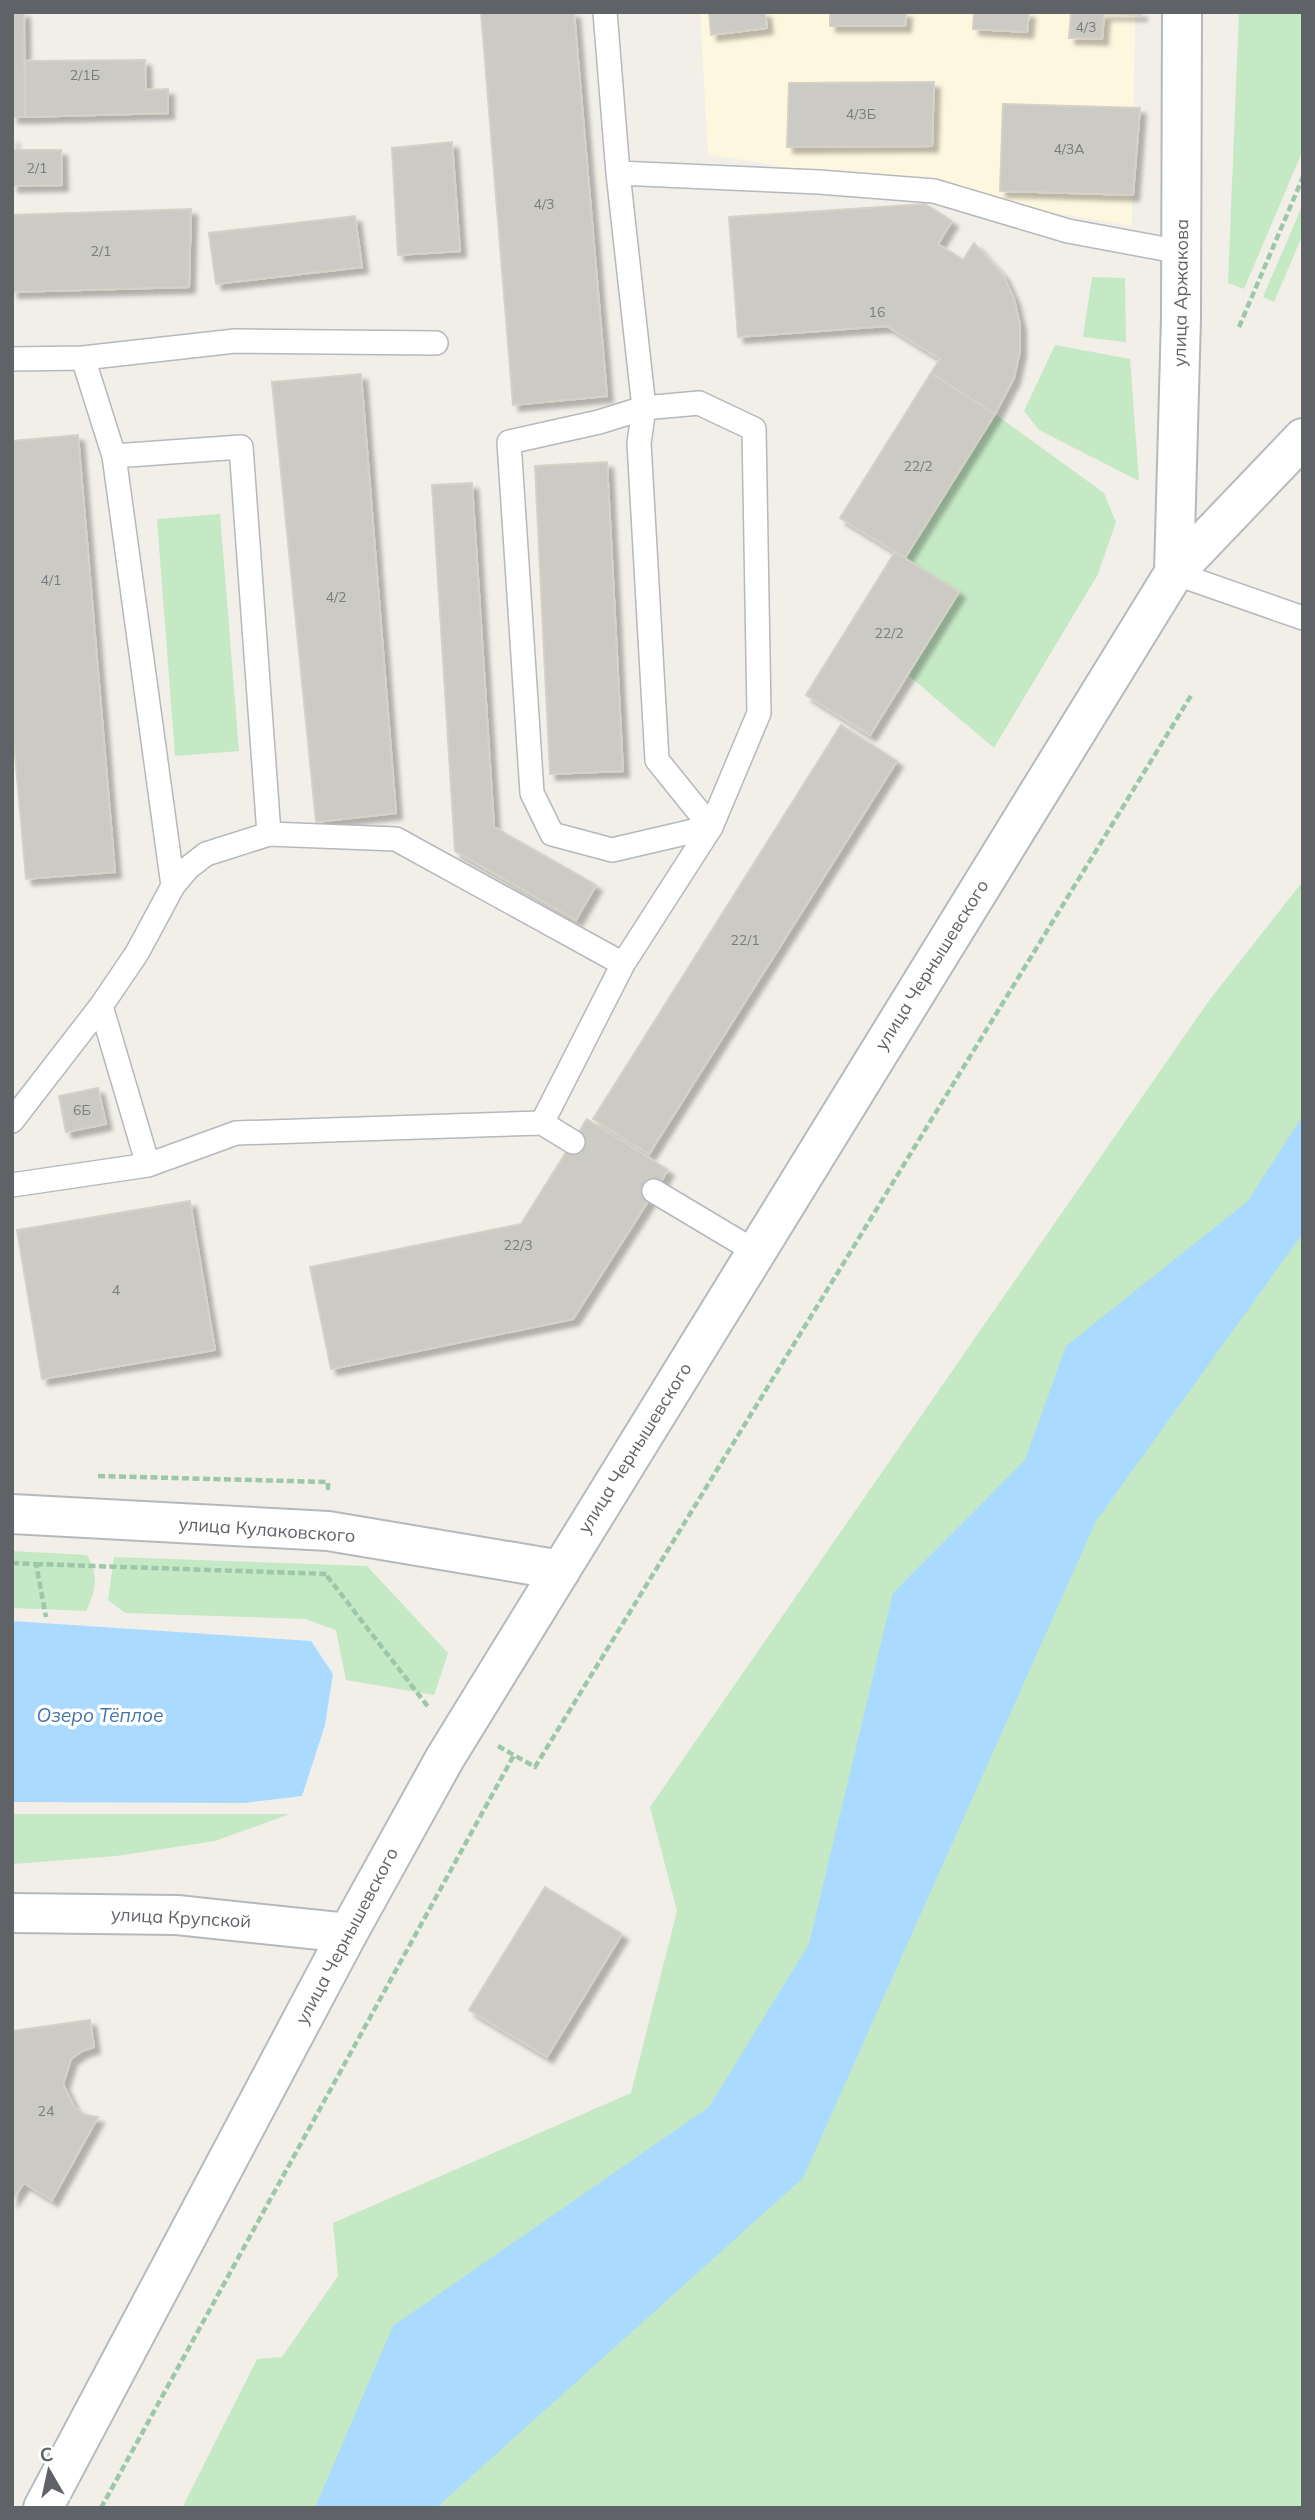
<svg xmlns="http://www.w3.org/2000/svg" width="1315" height="2520" font-family="Mulish,sans-serif">
  <style>
    .commercial { fill: #fef7e0 }
    .green { fill: #c5e8c5 }
    .water { fill: #aadaff }
    .building { fill: #cccac5; stroke: #d6d1c6; stroke-width: 2; filter: url(#shadow) }
    .lines { fill: none; stroke-linecap: round; stroke-linejoin: round }
    .service-casing { stroke: #b5b8bc; stroke-width: 26 }
    .minor-casing { stroke: #b5b8bc; stroke-width: 42 }
    .tertiary-casing { stroke: #b5b8bc; stroke-width: 42 }
    .secondary-casing { stroke: #b6babf; stroke-width: 42 }
    .path { stroke: #9cc7a9; stroke-width: 4.5; stroke-dasharray: 7 3.5; stroke-linecap: butt }
    .service { stroke: #fff; stroke-width: 23 }
    .minor { stroke: #fff; stroke-width: 38 }
    .tertiary { stroke: #fff; stroke-width: 38 }
    .secondary { stroke: #fff; stroke-width: 38 }
    .labels { text-anchor: middle; stroke-width: 7; stroke-linejoin: round; paint-order: stroke }
    .number-label { font-size: 14px; fill: #7a7d7f }
    .street-label { font-size: 18px; fill: #5f6368; stroke: #fff }
    .water-label { font-size: 19px; font-style: italic; fill: #4174aa; stroke: #fff }
  </style>
  <defs>
    <filter id="shadow"><feDropShadow dx="6" dy="6" stdDeviation="2" flood-color="#0004"/></filter>
  </defs>
  <rect width="100%" height="100%" fill="#f1efe8"/>
  <path class="commercial" d="M700 12H1135L1132 226 708 154Z"/>
  <path class="green" d="M1239 12H1303V150L1244 289 1228 283Z
    M1303 204V234L1274 302 1263 297Z
    M1092 277 1125 278 1126 342 1083 337Z
    M1055 345 1130 359 1139 481 1039 430 1024 411Z
    M995 414 1104 493 1116 522 1098 574 994 748 908 675 959 592 905 558Z
    M220 514 239 751 175 756 157 519Z
    M1303 881V2508H182L257 2359 282 2357 338 2276 333 2223 631 2093 677 1911 650 1807 1208 1002Z
    M12 1551 87 1555C99 1575 96 1591 86 1611L12 1608Z
    M114 1557 367 1566 448 1653 434 1695 346 1680 336 1630 305 1619 125 1613 108 1600Z
    M12 1814H290L215 1841 116 1856 12 1864Z"/>
  <path class="water" d="M1303 1115V1233L1096 1521 803 2178 436 2508H315L393 2326 709 2107 809 1944 893 1593 1025 1460 1066 1346 1248 1201Z
    M12 1621 311 1641 333 1674 325 1725 302 1796 244 1803 12 1802Z"/>
  <path class="building" d="M12 12H24L25 117H12Z
    M481 12H574L607 396 513 405Z
    M709 12H765L767 28 711 35Z
    M830 12H906L905 26H830Z
    M974 12H1029L1027 32 973 29Z
    M1071 12H1141V15L1104 14 1102 39 1069 38Z
    M145 60 146 90 168 89V113L25 117V61Z
    M934 82 932 146 787 147 789 83Z
    M1003 104 1140 108 1133 195 1000 191Z
    M12 136 13 150H61L62 185 12 186Z
    M452 142 460 251 398 255 392 148Z
    M925 204 952 221 938 244 963 260 974 243 1003 275 1014 299 1020 325V351L1014 378 995 414 931 373 940 359 887 326 738 337 729 217Z
    M191 209 189 287 12 292V215Z
    M355 216 362 267 216 284 209 233Z
    M931 373 995 414 905 558 840 518Z
    M361 374 396 813 316 822 272 382Z
    M78 435 115 872 26 879 12 720V441Z
    M607 462 623 771 550 774 535 466Z
    M472 483 494 827 596 885 576 920 455 851 432 485Z
    M895 552 959 592 870 735 806 695Z
    M841 725 897 761 649 1154 593 1119Z
    M98 1088 106 1124 66 1132 59 1096Z
    M587 1119 668 1170 573 1319 331 1369 310 1267 521 1224Z
    M190 1201 215 1350 42 1379 17 1230Z
    M545 1887 622 1934 547 2057 469 2010Z
    M90 2020 94 2047 82 2051 71 2059 63 2084 74 2107 85 2115 98 2117 52 2200 24 2183 12 2200V2031Z"/>
  <g class="lines">
    <defs>
      <path id="service" d="M605 12 618 173 644 408 639 443 657 760 711 827
        M618 173 819 182 934 191 1068 231 1181 252
        M83 358 235 341 436 343
        M12 359 83 358 114 456 173 886
        M114 456 241 447 269 834
        M1174 573 1303 618
        M101 1006 148 1165
        M12 1121 101 1006 137 953 173 886 188 868 206 854 269 834 396 839 623 964 711 827 759 713 754 429 699 403 644 408 599 422 509 442 532 793 552 834 612 850 711 827
        M542 1123 623 964
        M12 1185 148 1165 236 1133 542 1123 573 1142
        M654 1191 756 1252"/>
      <path id="minor" d="M12 1913 177 1915 348 1933"/>
      <path id="tertiary" d="M1174 573 1181 318 1182 12
        M12 1514 328 1531 561 1570"/>
      <path id="secondary" d="M43 2508 348 1933 445 1758 1174 573 1303 438"/>
    </defs>
    <use href="#service" class="service-casing"/>
    <use href="#minor" class="minor-casing"/>
    <use href="#tertiary" class="tertiary-casing"/>
    <use href="#secondary" class="secondary-casing"/>
    <path class="path" d="M1239 327 1303 177
      M98 1476 328 1482V1492
      M12 1563 36 1564 46 1617
      M36 1564 327 1574
      M327 1576 429 1708
      M498 1746 535 1767 1192 694
      M101 2508 514 1755"/>
    <use href="#service" class="service"/>
    <use href="#minor" class="minor"/>
    <use href="#tertiary" class="tertiary"/>
    <use href="#secondary" class="secondary"/>
  </g>
  <g class="labels">
    <g class="number-label">
      <text x="1086" y="32">4/3</text>
      <text x="85" y="80">2/1Б</text>
      <text x="861" y="119">4/3Б</text>
      <text x="1069" y="154">4/3А</text>
      <text x="37" y="173">2/1</text>
      <text x="544" y="209">4/3</text>
      <text x="101" y="256">2/1</text>
      <text x="877" y="317">16</text>
      <text x="918" y="471">22/2</text>
      <text x="51" y="585">4/1</text>
      <text x="336" y="602">4/2</text>
      <text x="889" y="638">22/2</text>
      <text x="745" y="945">22/1</text>
      <text x="82" y="1115">6Б</text>
      <text x="518" y="1250">22/3</text>
      <text x="116" y="1295">4</text>
      <text x="46" y="2116">24</text>
    </g>
    <g class="street-label">
      <text transform="translate(1181 293) rotate(-89)" y="6">улица Аржакова</text>
      <text transform="translate(932 965) rotate(-58)" y="6">улица Чернышевского</text>
      <text transform="translate(635 1448) rotate(-58)" y="6">улица Чернышевского</text>
      <text transform="translate(267 1530) rotate(4)" y="6">улица Кулаковского</text>
      <text transform="translate(181 1918) rotate(3)" y="6">улица Крупской</text>
      <text transform="translate(347 1936) rotate(-62)" y="6">улица Чернышевского</text>
    </g>
    <g class="water-label">
      <text x="100" y="1722">Озеро Тёплое</text>
    </g>
  </g>
  <rect width="1315" height="2520" fill="none" stroke="#5f6368" stroke-width="28"/>
  <g transform="translate(49 2471) rotate(351)" stroke="#ffffff" stroke-width="5" paint-order="stroke">
  <path d="M0-5L12 26L0 18L-12 26Z" fill="#5f6368"/>
  <text y="-10" font-size="19" font-weight="bold" text-anchor="middle" fill="#5f6368">С</text>
  </g>
</svg>
